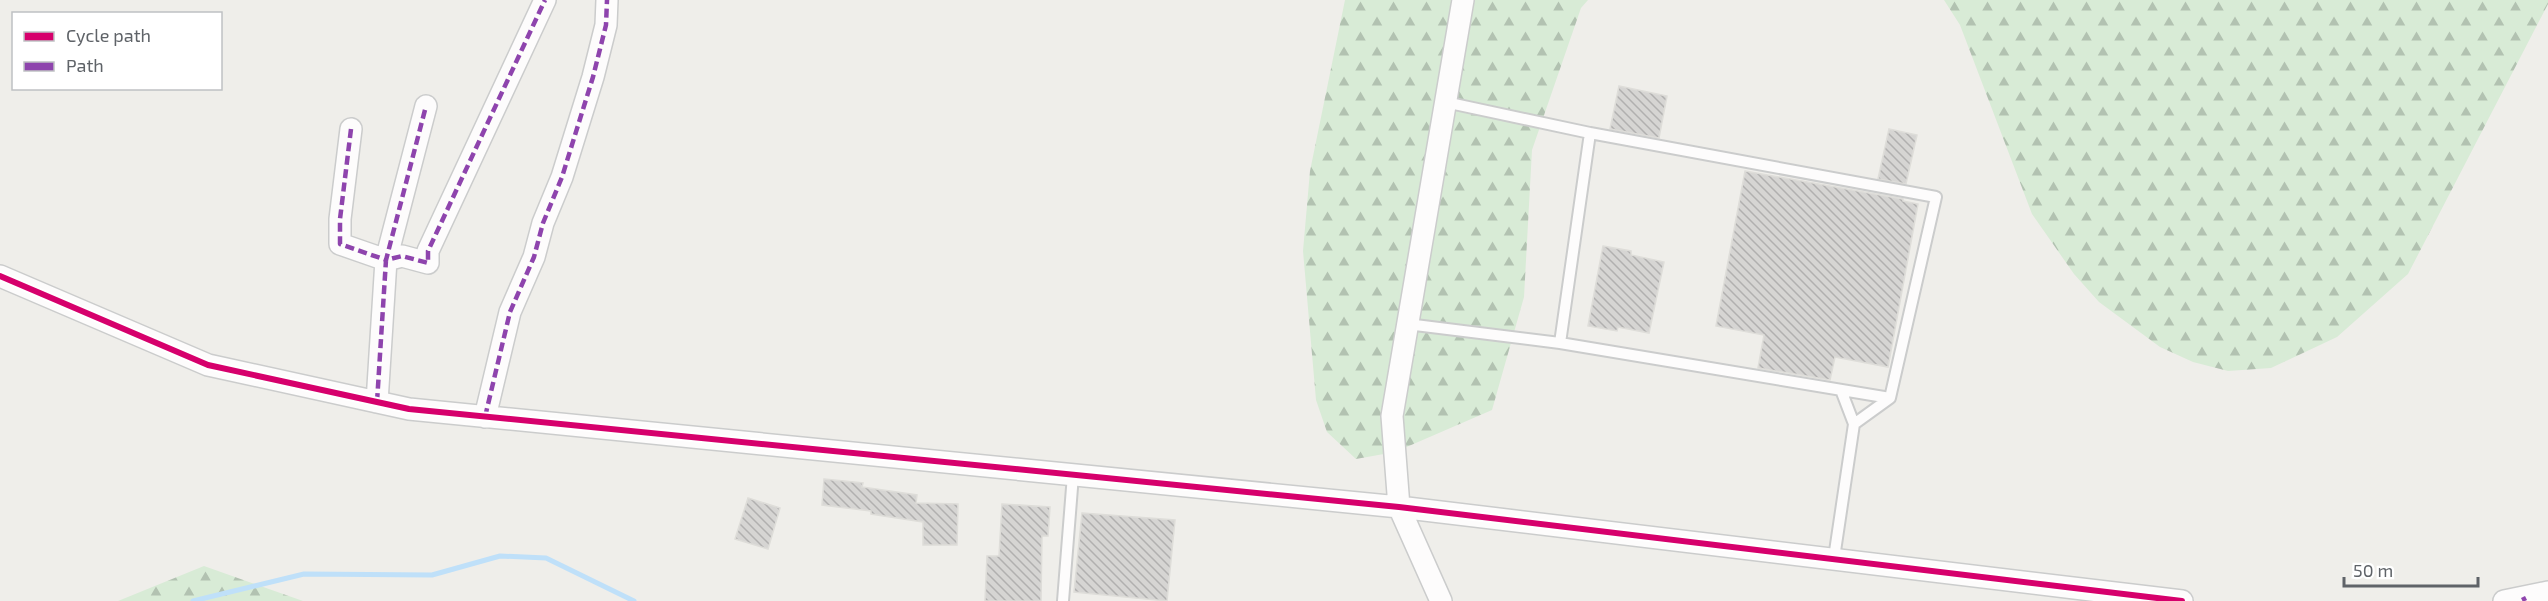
<svg xmlns="http://www.w3.org/2000/svg" width="2548" height="601" font-family="'Exo 2',sans-serif">
  <style>
    .forest { fill: url(#forest-firs) }
    .lines { fill: none; stroke-linecap: round; stroke-linejoin: round }
    .stream { stroke: #bfe0f9; stroke-width: 5 }
    .building { fill: url(#building-back-hatch); stroke: #deddd9; stroke-width: 1.5 }
    .service-casing { stroke: #cbcccc; stroke-width: 14 }
    .minor-casing { stroke: #cbcccc; stroke-width: 24 }
    .service { stroke: #fdfcfc; stroke-width: 10 }
    .minor { stroke: #fdfcfc; stroke-width: 21 }
    .quiet { stroke: #8e44ad; stroke-width: 4.5; stroke-dasharray: 9 4.5; stroke-linecap: butt }
    .cycleway-casing { stroke: #fff; stroke-width: 10 }
    .cycleway { stroke: #d6006c; stroke-width: 6 }
  </style>
  <defs>
    <pattern id="forest-firs" width="22" height="20" patternUnits="userSpaceOnUse" patternTransform="scale(1.5)"><rect width="22" height="20" fill="#d8ebd6"/><path d="M5 1l3.5 6h-7zM16 11l3.5 6h-7z" fill="#b2c2b1"/></pattern>
    <pattern id="building-back-hatch" width="6" height="6" patternUnits="userSpaceOnUse" patternTransform="scale(1.5)"><rect width="6" height="6" fill="#d6d5d3"/><path d="M-1 5l2 2M0 0l6 6M5-1l2 2" fill="none" stroke="#b1b0af"/></pattern>
  </defs>
  <rect width="100%" height="100%" fill="#efeeea"/>
  <path class="forest" d="M1345 0H1588L1581 8 1532 150 1524 297 1492 410 1395 452 1356 459 1327 432 1316 400 1303 251 1310 171Z
    M1944 0H2548V4L2408 274 2337 337 2271 368 2228 371 2193 362 2160 347 2099 302 2074 274 2032 214 1960 25Z
    M204 566 303 601H118Z"/>
  <g class="lines">
    <path class="stream" d="M193 601 304 574 432 575 500 556 546 558 634 601"/>
  </g>
  <path class="building" d="M1619 86 1667 96 1659 138 1610 129Z
    M1889 129 1917 135 1906 184 1878 179Z
    M1745 171 1903 199V201L1918 204 1888 367 1835 357 1830 380 1758 368 1764 335 1716 326Z
    M1603 246 1631 251V255L1664 262 1649 333 1618 327 1617 331 1588 326Z
    M824 479 863 483 862 487 917 495 916 503 958 504 957 545H923V522L871 514V511L822 505Z
    M748 498 780 508 768 549 735 539Z
    M1002 504 1050 507 1048 536H1042L1041 601H985L987 556H999Z
    M1082 513 1175 520 1167 601 1074 592Z"/>
  <g class="lines">
    <defs>
      <path id="service" d="M1445 102 1590 133
        M1407 324 1560 343
        M1841 390 1854 424
        M1834 558 1854 424 1890 398 1936 197 1590 133 1560 343 1890 398
        M1063 601 1073 475"/>
      <path id="minor" d="M351 129 340 219V244L386 260 426 106
        M0 276 208 365 409 409 1399 507 2182 601
        M377 402 386 260 402 256 428 263V251L545 0
        M485 417 510 312 534 257 543 223 562 177 593 77 606 25 607 0
        M1441 601 1399 507 1392 416 1463 0
        M2504 601 2548 592"/>
    </defs>
    <use href="#service" class="service-casing"/>
    <use href="#minor" class="minor-casing"/>
    <use href="#service" class="service"/>
    <use href="#minor" class="minor"/>
    <path class="quiet" d="M351 129 340 219V244L386 260 426 106
      M377 402 386 260 402 256 428 263V251L545 0
      M485 417 510 312 534 257 543 223 562 177 593 77 606 25 607 0
      M2523 597 2525 601"/>
    <defs>
      <path id="cycleway" d="M0 276 208 365 409 409 1399 507 2182 601"/>
    </defs>
    <use href="#cycleway" class="cycleway-casing"/>
    <use href="#cycleway" class="cycleway"/>
  </g>
  <rect x="12" y="12" width="210" height="78" fill="#ffffff" stroke="#bfc1c3" stroke-width="1.5"/>
  <rect x="24" y="32" width="30" height="9" fill="#d6006c" stroke="#bfc1c3" stroke-width="1.5"/>
  <text x="66" y="42" font-size="18" fill="#5f6368">Cycle path</text>
  <rect x="24" y="62" width="30" height="9" fill="#8e44ad" stroke="#bfc1c3" stroke-width="1.5"/>
  <text x="66" y="72" font-size="18" fill="#5f6368">Path</text>
  <path d="M2344 577v9h134v-9" fill="none" stroke="#5f6368" stroke-width="3"/>
  <text x="2353" y="577" font-size="18" fill="#5f6368" stroke="#ffffff" stroke-width="4.5" paint-order="stroke">50 m</text>
</svg>
